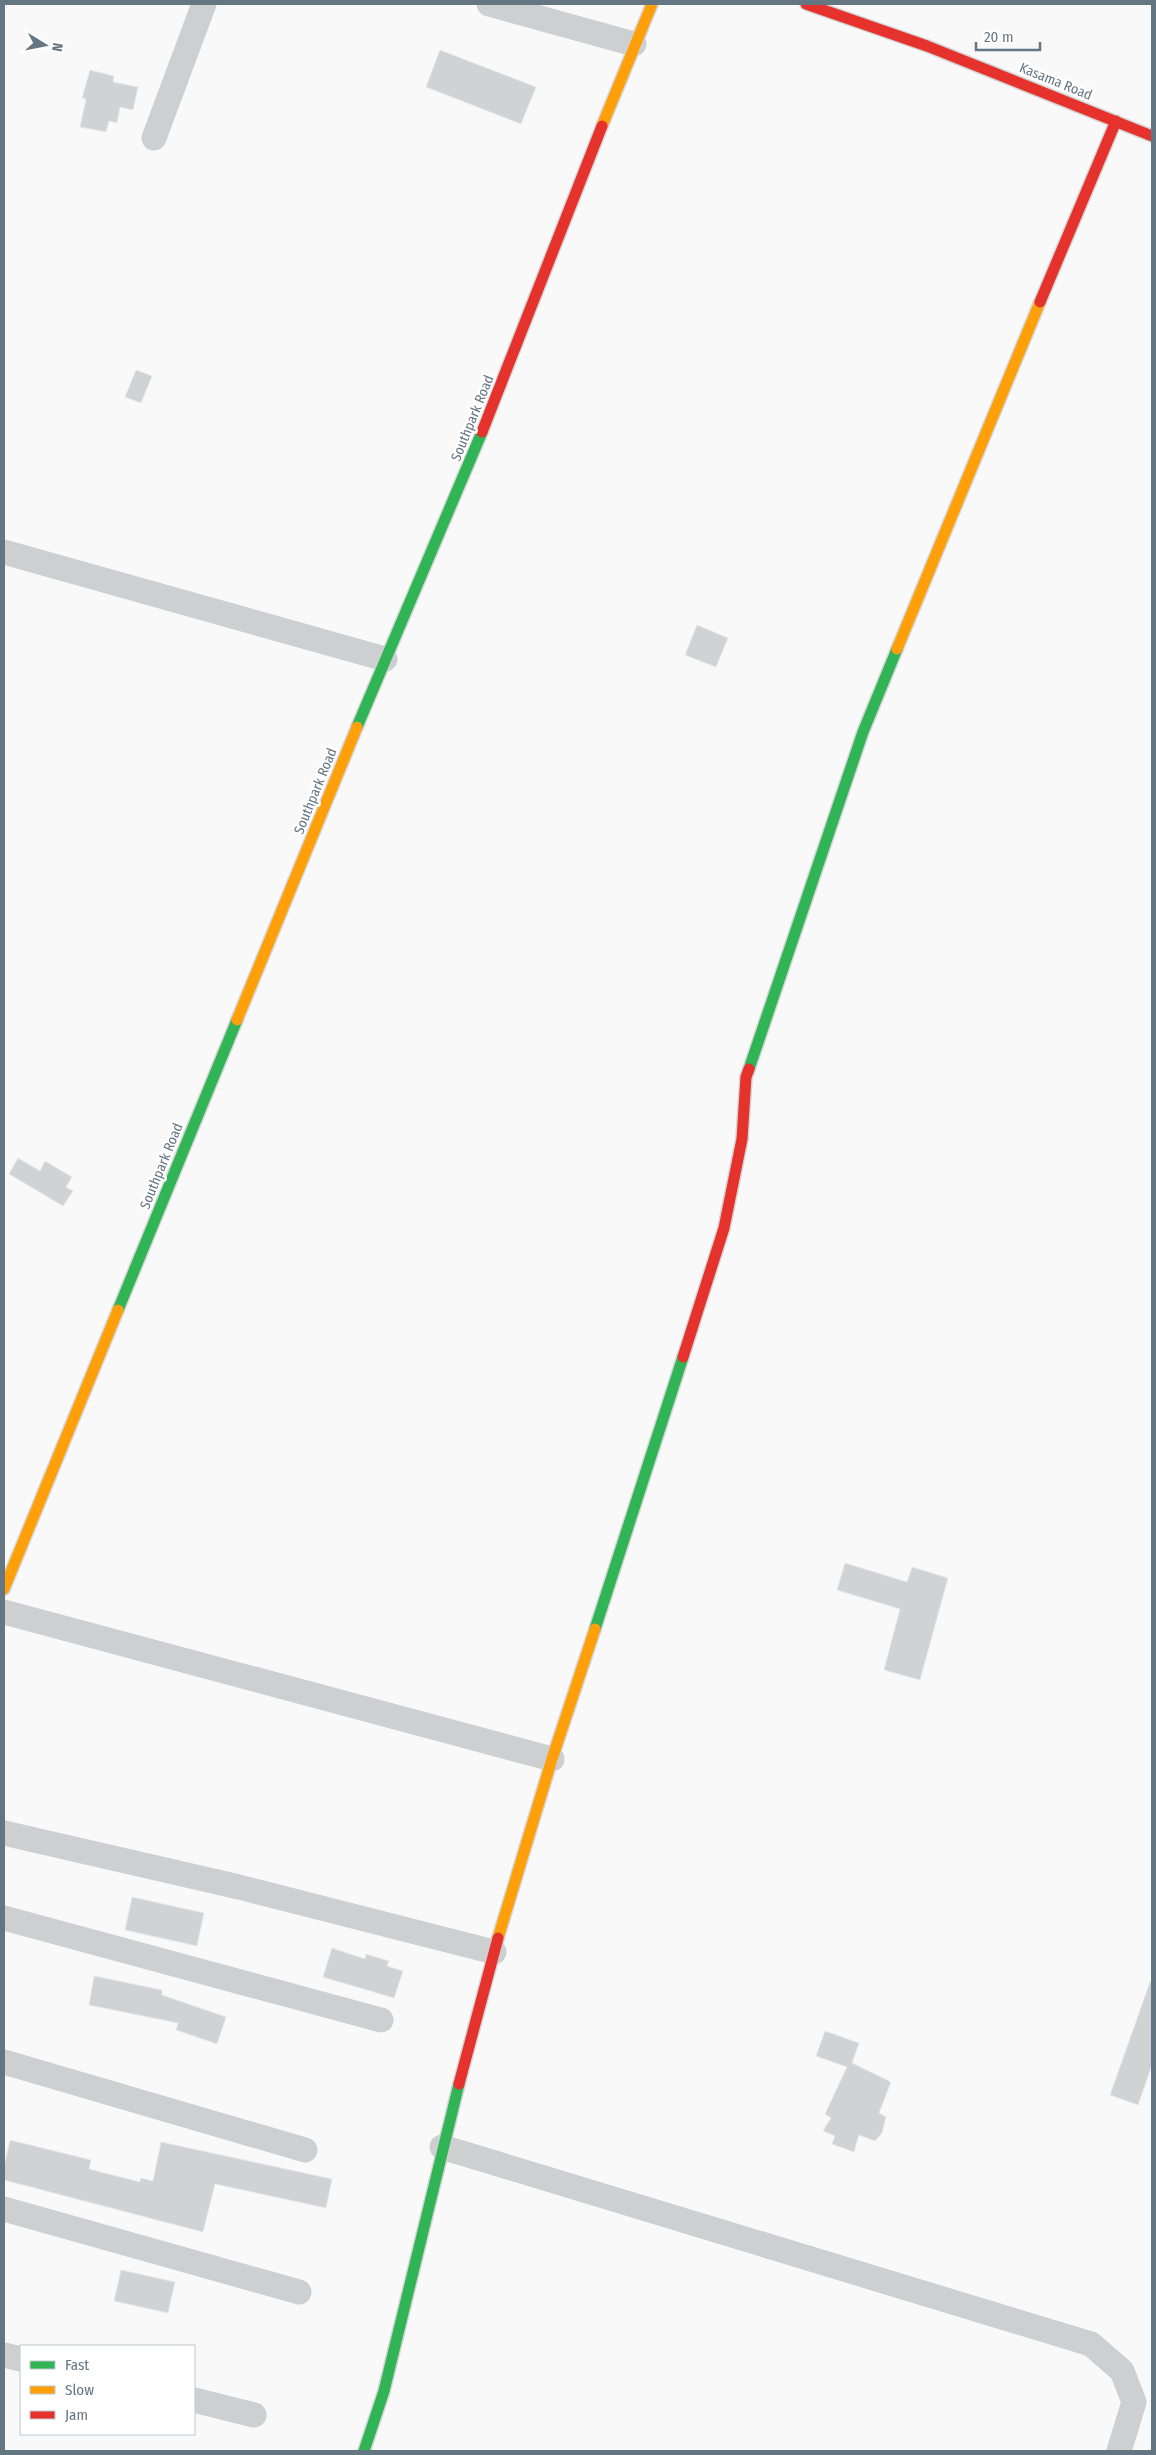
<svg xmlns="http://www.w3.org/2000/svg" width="1156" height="2455" font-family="'Fira Sans Condensed',sans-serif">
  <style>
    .building { fill: #d0d2d3; stroke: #e8e8e8 }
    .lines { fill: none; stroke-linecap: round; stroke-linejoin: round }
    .fast-casing { stroke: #d5d6d7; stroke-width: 14 }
    .slow-casing { stroke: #d5d6d7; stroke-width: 14 }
    .jam-casing { stroke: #d5d6d7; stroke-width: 14 }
    .street { stroke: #cecfd0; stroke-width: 25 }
    .fast { stroke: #30b455; stroke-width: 11 }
    .slow { stroke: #ff9f0a; stroke-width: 11 }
    .jam { stroke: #e5322d; stroke-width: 11 }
    .labels { text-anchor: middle; stroke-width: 5; stroke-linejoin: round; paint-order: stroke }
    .street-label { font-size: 14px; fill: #657683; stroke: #fff }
  </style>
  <rect width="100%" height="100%" fill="#f9f9f9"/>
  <path class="building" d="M440 50 536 87 521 124 426 87Z
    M90 70 114 76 113 82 138 87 133 110 120 107 117 123 109 121 106 132 80 127 86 99 82 98Z
    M136 370 152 376 141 403 125 397Z
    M697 625 728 638 716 667 685 655Z
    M18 1158 40 1171 45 1161 72 1177 66 1187 73 1191 63 1206 9 1174Z
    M845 1563 907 1582 912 1567 948 1578 920 1680 884 1670 900 1609 837 1590Z
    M132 1897 204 1913 197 1946 125 1930Z
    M332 1948 365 1959 366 1954 389 1961 387 1966 403 1971 394 1998 323 1977Z
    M94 1976 162 1990V1995L226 2017 217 2044 176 2030 178 2023 89 2005Z
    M1150 1982 1152 1983V2065L1138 2105 1110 2095Z
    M825 2031 859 2043 852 2063 891 2082 879 2113 886 2117 882 2133 875 2141 859 2135 854 2152 832 2144 835 2136 823 2131 831 2118 825 2114 847 2067 816 2056Z
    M10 2140 91 2160 89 2169 140 2182 141 2178 153 2181 161 2142 332 2179 326 2208 215 2184 203 2232 4 2180V2167Z
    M121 2270 175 2282 168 2313 114 2301Z"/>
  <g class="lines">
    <defs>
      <path id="fast" d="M357 727 482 432
        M749 1069 863 732 897 649
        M118 1310 237 1020
        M595 1629 683 1357
        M364 2451 384 2391 459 2084"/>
      <path id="slow" d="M602 126 652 4
        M897 649 1040 302
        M237 1020 357 727
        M4 1589 118 1310
        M498 1938 552 1759 595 1629"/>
      <path id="jam" d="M806 4 927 46 1152 136
        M1040 302 1116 121
        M482 432 602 126
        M683 1357 724 1228 742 1139 746 1077 749 1069
        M459 2084 498 1938"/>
    </defs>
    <use href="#fast" class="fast-casing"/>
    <use href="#slow" class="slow-casing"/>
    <use href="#jam" class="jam-casing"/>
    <path class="street" d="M489 4 634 44
      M154 138 204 4
      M4 552 385 659
      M4 1612 552 1759
      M4 1833 239 1887 494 1952
      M4 1918 381 2020
      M4 2062 305 2150
      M442 2147 1091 2344 1122 2371 1134 2402 1119 2451
      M4 2209 299 2292
      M4 2355 21 2359
      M194 2400 254 2415"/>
    <use href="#fast" class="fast"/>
    <use href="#slow" class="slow"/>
    <use href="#jam" class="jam"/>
  </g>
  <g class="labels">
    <g class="street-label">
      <text transform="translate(1056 81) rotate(22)" y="5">Kasama Road</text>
      <text transform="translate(472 418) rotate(-68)" y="5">Southpark Road</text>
      <text transform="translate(315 791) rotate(-68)" y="5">Southpark Road</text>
      <text transform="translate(161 1166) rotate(-68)" y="5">Southpark Road</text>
    </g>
  </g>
  <rect width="1156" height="2455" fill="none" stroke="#657683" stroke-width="10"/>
  <rect x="20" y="2345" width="175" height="90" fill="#ffffff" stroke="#c1c8cd"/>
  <rect x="30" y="2361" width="25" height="8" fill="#30b455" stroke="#c1c8cd"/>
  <text x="65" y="2370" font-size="15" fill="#657683">Fast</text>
  <rect x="30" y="2386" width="25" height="8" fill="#ff9f0a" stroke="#c1c8cd"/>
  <text x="65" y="2395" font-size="15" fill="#657683">Slow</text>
  <rect x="30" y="2411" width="25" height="8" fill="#e5322d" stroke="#c1c8cd"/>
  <text x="65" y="2420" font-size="15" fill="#657683">Jam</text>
  <g transform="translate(45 45) rotate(100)" stroke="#ffffff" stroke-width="4" paint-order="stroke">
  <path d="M0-4L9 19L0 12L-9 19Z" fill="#657683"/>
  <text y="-8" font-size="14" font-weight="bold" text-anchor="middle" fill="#657683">N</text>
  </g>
  <path d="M976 42v8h64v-8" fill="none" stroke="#657683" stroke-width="2.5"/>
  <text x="984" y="42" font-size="15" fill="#657683" stroke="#ffffff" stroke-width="4" paint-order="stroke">20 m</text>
</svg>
